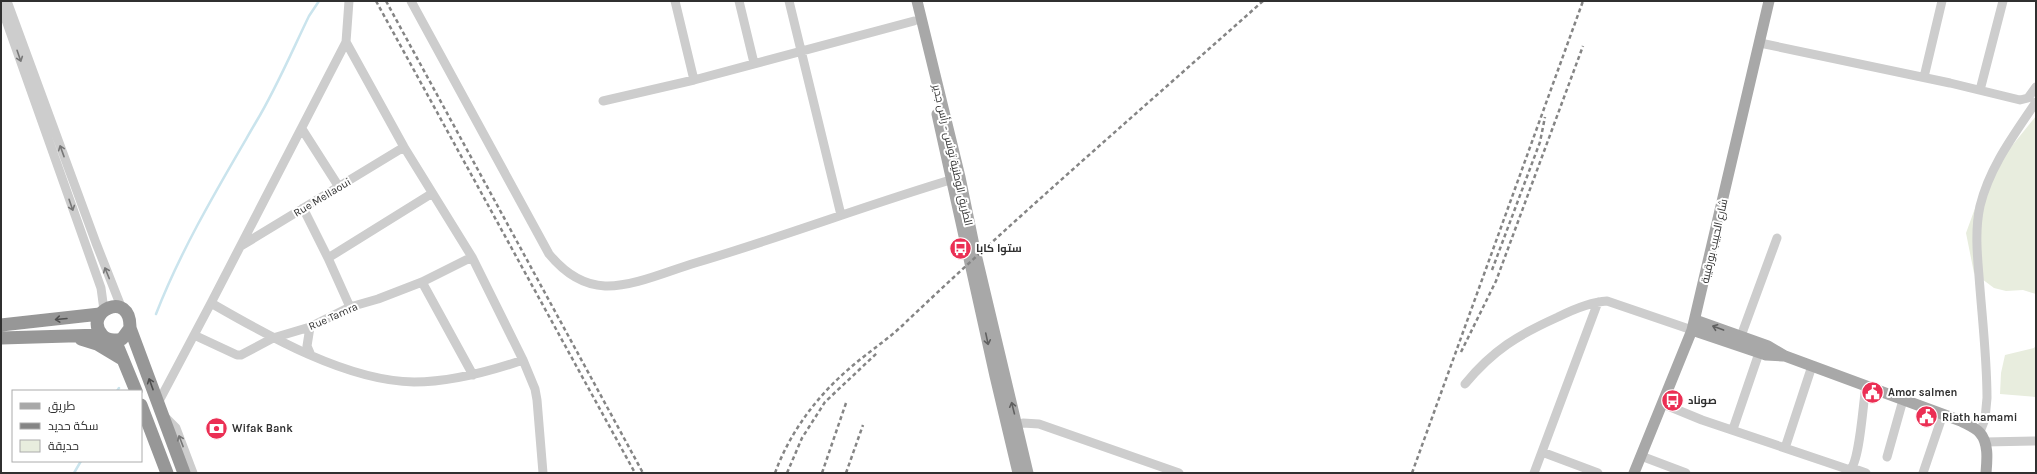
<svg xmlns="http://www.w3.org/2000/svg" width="2037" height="474" font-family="Karla,Cairo,sans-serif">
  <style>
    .green { fill: #e8edde }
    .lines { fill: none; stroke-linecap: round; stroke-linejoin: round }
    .stream { stroke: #cae4ed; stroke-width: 2.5 }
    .minor { stroke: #cdcdcd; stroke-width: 9 }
    .major { stroke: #a8a8a8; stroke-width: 11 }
    .highway { stroke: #979797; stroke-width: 13 }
    .rail { stroke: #858585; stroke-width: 2.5; stroke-dasharray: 4 3; stroke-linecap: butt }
    .oneway { stroke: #777 }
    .oneway2 { stroke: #4f4f4f }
    .oneway3 { stroke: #606060 }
    .labels { text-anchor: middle; stroke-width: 4; stroke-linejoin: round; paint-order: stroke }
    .street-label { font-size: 11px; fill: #303030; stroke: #fff }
    .poi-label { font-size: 11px; font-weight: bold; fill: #303030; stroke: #fff; text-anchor: start }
  </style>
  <rect width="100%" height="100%" fill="#fff"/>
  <path class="green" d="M2036 116V294L2023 290 2006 291 1994 288 1974 273 1966 233 1986 178Z
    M2036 345V397L2000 394 2001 373 2005 355 2034 348Z"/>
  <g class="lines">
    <path class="stream" d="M156 314C182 247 220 184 256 122 276 89 292 51 309 16L319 1
      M117 391 119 388
      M74 473 81 461"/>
    <path class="minor" d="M7 1 96 243 122 309
      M349 1 346 42 404 147 472 257 523 360 535 389 537 400 543 473
      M411 1 549 254C563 271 581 285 605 286 633 287 668 271 695 263 783 237 869 204 957 178
      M675 1 694 80
      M739 1 754 63
      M789 1 841 215
      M1 6 101 288 104 310
      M1760 43 1950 83 2020 100 2028 98 2036 87
      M1924 77 1942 1
      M1980 90 2003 1
      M603 101 694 80 914 21
      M302 129 339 187
      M303 208 328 258 350 307
      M241 246 404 147
      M328 258 431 194
      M422 282 473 375
      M211 303C268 336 347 381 414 382 451 382 488 372 523 360
      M194 335 237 355H241L273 338 310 327 350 307 378 299 422 282 472 257
      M1741 336 1777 238
      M310 353 307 346 310 327
      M1465 384C1493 350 1518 335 1558 317 1574 309 1590 302 1607 301L1692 330
      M158 403 211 303 346 42
      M1663 404 1702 420 1850 470C1860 461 1863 402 1866 386
      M164 416 176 428 193 473
      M1011 426 1023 423 1039 424 1179 473
      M1733 429 1759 353
      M1980 432 1985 419 1987 398C1987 358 1982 317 1979 276 1977 253 1975 229 1980 206 1990 166 2014 135 2036 102
      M1985 442 2036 441
      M1785 448 1812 366
      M1542 452 1598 473
      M1641 456 1686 473
      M1887 457 1903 400
      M1852 468 1866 473
      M1534 473 1598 302
      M1923 473 1943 414"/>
    <path class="major" d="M917 1 960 177 975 250 1028 473
      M937 114 995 376 1018 473
      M1695 320 1768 346 1785 356 1961 421C1966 424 1976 428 1980 433 1989 443 1987 461 1986 473
      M1692 330 1766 355 1783 356
      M1634 473 1692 330 1769 1"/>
    <path class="highway" d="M1 325 100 314
      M130 328 122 339C114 341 107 341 102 335 82 312 131 288 130 328L184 473
      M1 338 102 335
      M81 339 97 344 122 359
      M115 340 136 391
      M141 405 167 473"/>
    <path class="rail" d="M376 1 635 473
      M386 1 643 473
      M1492 270 1540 142 1545 117
      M1461 352 1496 281 1583 46
      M775 473C790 432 817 396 850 368 868 352 889 339 906 322 1022 212 1144 107 1263 1
      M787 473 802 438 825 402 877 353
      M822 473 846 403
      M846 473 863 425
      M1412 473 1583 1"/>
  </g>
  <defs><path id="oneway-shaft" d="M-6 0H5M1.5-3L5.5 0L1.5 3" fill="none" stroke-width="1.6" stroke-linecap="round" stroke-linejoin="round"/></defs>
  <g class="oneway">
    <use href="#oneway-shaft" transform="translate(19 56) rotate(71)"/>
    <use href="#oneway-shaft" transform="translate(62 151) rotate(-110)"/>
    <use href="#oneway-shaft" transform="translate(71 205) rotate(71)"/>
    <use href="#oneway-shaft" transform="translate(107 273) rotate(-112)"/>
    <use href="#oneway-shaft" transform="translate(181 441) rotate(-111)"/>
  </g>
  <g class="oneway2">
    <use href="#oneway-shaft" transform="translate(61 319) rotate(175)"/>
    <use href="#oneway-shaft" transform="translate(151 384) rotate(-110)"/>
  </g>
  <g class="oneway3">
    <use href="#oneway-shaft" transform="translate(1718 328) rotate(-160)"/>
    <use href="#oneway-shaft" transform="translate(987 339) rotate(78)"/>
    <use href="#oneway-shaft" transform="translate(1013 408) rotate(-104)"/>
  </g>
  <defs>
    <symbol id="bus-disc" viewBox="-11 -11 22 22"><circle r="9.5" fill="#eb2f54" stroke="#fff"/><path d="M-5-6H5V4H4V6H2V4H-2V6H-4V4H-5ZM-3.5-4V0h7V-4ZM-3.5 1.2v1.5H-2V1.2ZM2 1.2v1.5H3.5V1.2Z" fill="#fff"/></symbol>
    <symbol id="civic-disc" viewBox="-11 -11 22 22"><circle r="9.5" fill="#eb2f54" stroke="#fff"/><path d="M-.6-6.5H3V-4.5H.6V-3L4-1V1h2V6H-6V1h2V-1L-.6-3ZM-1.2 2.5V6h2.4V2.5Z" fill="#fff"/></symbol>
    <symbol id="bank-disc" viewBox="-11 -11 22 22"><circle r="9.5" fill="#eb2f54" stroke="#fff"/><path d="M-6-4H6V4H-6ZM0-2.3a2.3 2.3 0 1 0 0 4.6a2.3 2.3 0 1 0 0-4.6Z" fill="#fff"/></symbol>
  </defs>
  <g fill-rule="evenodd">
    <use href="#bus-disc" x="948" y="236" width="25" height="25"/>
    <use href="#civic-disc" x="1860" y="380" width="25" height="25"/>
    <use href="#bus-disc" x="1660" y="388" width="25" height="25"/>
    <use href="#civic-disc" x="1914" y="404" width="25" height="25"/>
    <use href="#bank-disc" x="204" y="416" width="25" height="25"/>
  </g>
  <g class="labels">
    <g class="street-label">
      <text transform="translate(953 155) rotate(77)" y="4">الطريق الوطنية تونس - رأس جدير</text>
      <text transform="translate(322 197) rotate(-31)" y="4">Rue Mellaoui</text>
      <text transform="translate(1714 241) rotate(-77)" y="4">شارع الحبيب بورقيبة</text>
      <text transform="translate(333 316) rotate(-24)" y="4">Rue Tamra</text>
    </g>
    <g class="poi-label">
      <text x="976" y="252">ستوا كابا</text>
      <text x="1888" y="396">Amor salmen</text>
      <text x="1688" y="404">صوناد</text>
      <text x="1942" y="421">Riath hamami</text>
      <text x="232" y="432">Wifak Bank</text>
    </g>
  </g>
  <rect width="2037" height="474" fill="none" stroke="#303030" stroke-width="4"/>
  <rect x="12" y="390" width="130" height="72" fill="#ffffff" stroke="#acacac"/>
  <rect x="20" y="403" width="20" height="6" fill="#a8a8a8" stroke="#acacac"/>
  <text x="48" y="410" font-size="12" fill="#303030">طريق</text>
  <rect x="20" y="423" width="20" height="6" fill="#858585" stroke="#acacac"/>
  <text x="48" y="430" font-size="12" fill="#303030">سكة حديد</text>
  <rect x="20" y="440" width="20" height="12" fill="#e8edde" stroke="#acacac"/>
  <text x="48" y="450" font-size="12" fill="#303030">حديقة</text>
</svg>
